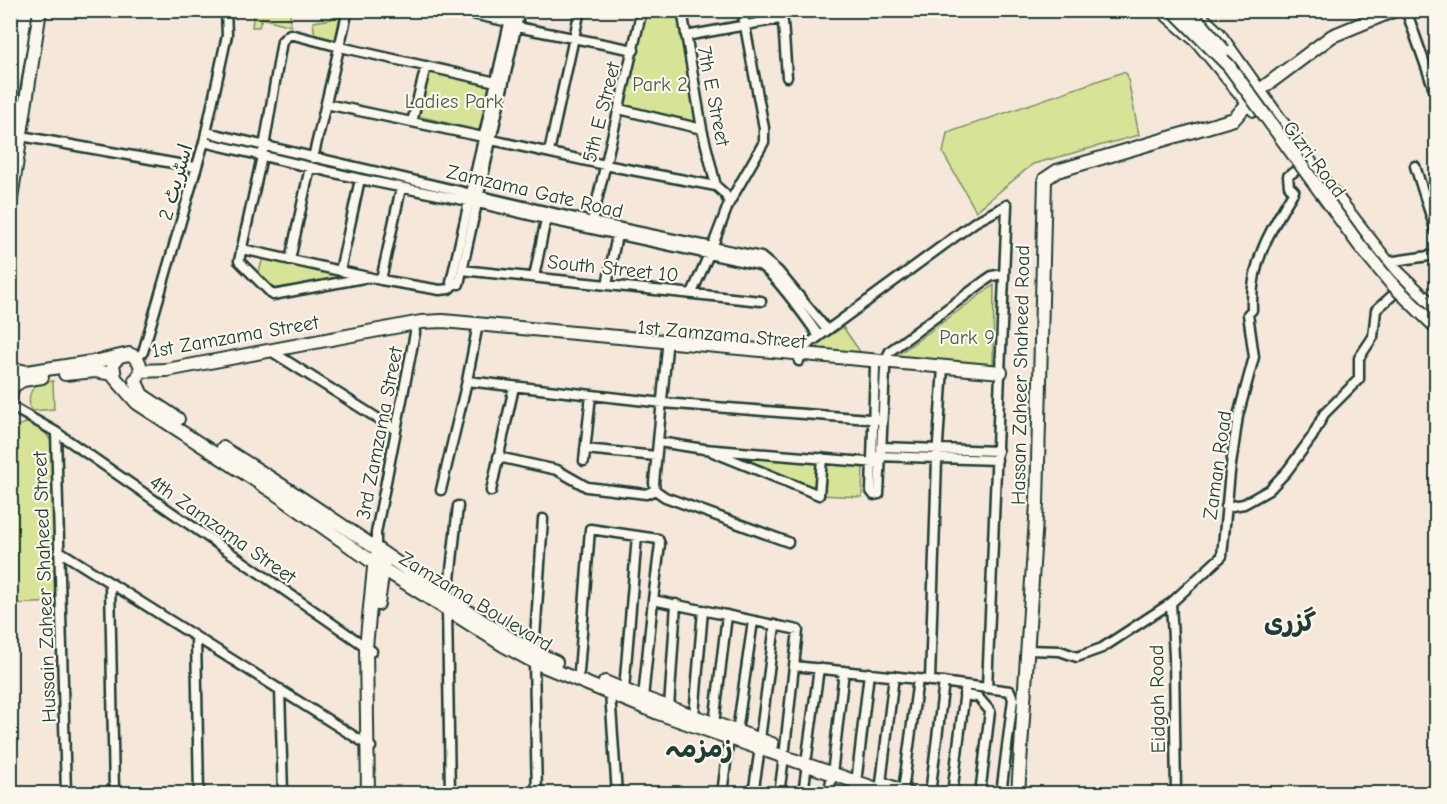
<svg xmlns="http://www.w3.org/2000/svg" width="1447" height="804" font-family="'Comic Neue','Playpen Sans Arabic',sans-serif">
  <style>
    .green { fill: #d7e396; stroke: #7b9065; stroke-width: 1.5 }
    .lines { fill: none; stroke-linecap: round; stroke-linejoin: round }
    .street-casing { stroke: #1f3d34; stroke-width: 13 }
    .secondary-casing { stroke: #1f3d34; stroke-width: 16 }
    .primary-casing { stroke: #1f3d34; stroke-width: 16 }
    .street { stroke: #fbf7ec; stroke-width: 8 }
    .secondary { stroke: #fbf7ec; stroke-width: 12 }
    .primary { stroke: #fbf7ec; stroke-width: 12 }
    .primary-bridge-casing { stroke: #1f3d34; stroke-width: 16; stroke-linecap: butt }
    .primary-bridge { stroke: #fbf7ec; stroke-width: 12 }
    .labels { text-anchor: middle; stroke-width: 4.5; stroke-linejoin: round; paint-order: stroke }
    .park-label { font-size: 20px; fill: #445e48; stroke: #fbf7ec }
    .street-label { font-size: 20px; fill: #1f3d34; stroke: #fbf7ec }
    .district-label { font-size: 26px; font-weight: bold; fill: #1f3d34; stroke: #fbf7ec }
  </style>
  <rect width="100%" height="100%" fill="#f5e7da"/>
  <filter id="ink" filterUnits="userSpaceOnUse"><feTurbulence type="fractalNoise" baseFrequency=".0167" numOctaves="2"/><feDisplacementMap in="SourceGraphic" scale="12" xChannelSelector="R" yChannelSelector="G"/><feConvolveMatrix kernelMatrix="1 2 1 2 8 2 1 2 1" color-interpolation-filters="sRGB"/></filter>
  <g filter="url(#ink)">
    <path class="green" d="M254 11H290L291 26 262 18 259 27H252Z
      M331 11H341L335 40 315 37 313 22 332 19Z
      M641 11H682L702 129 619 109Z
      M429 71 491 85 480 131 418 116Z
      M1123 72 1127 74 1139 135 1033 164 976 211 943 153 947 133Z
      M264 254 369 277 273 295 257 279Z
      M994 285 993 366 896 356Z
      M843 327 861 353 820 350 818 347 820 342Z
      M53 381 54 409 33 411 30 408C27 390 34 382 53 381Z
      M26 423C39 425 48 434 54 446L58 602 11 604 10 428Z
      M704 449 822 458 863 467 862 497 819 495Z"/>
    <g class="lines">
      <defs>
        <path id="street" d="M454 10 509 22
          M682 10 702 129 716 186
          M1406 10 1436 95
          M517 27 634 50
          M686 36 779 19 783 22 787 77
          M326 104 483 137
          M619 109 702 129
          M412 122 426 66
          M206 132 592 222 761 257 778 271 827 330
          M21 136 195 167
          M492 140 605 165 716 186 725 194 729 203
          M204 142 360 179 478 203 546 219 759 265C774 272 808 321 819 336
          M549 152 580 10
          M313 158 348 10
          M1415 166 1436 232
          M592 222 642 10
          M242 249 381 280 440 290 449 289 455 283 459 284 520 10
          M290 260 310 167
          M1387 262 1436 255
          M462 270 761 301
          M340 271 360 179
          M369 277 273 295 239 261 264 147 282 41 290 34 340 47 496 82
          M534 277 546 219
          M381 280 401 188
          M455 283 451 282 512 10
          M607 285 617 235
          M692 293 713 245 729 203 764 142V128L742 10
          M667 348 654 483 655 490 665 497 788 542
          M271 351 396 430
          M137 358 143 352 204 142 227 35 226 10
          M799 361 800 354 803 348 975 222 1007 205
          M885 361 890 351 986 280 992 276 1003 274
          M875 367 871 491 874 495 879 494 885 369
          M467 381 663 403 882 420
          M10 406 56 432 66 794
          M56 432 372 651
          M659 442 704 449 877 463
          M881 447 998 451
          M585 449 656 456
          M713 452 819 495 822 458
          M878 456 997 460
          M498 457 557 470 587 487 646 494 655 490
          M584 461 591 395
          M441 490 467 381 478 324
          M491 491 514 387
          M1226 507 1244 504 1269 490 1287 471 1312 437 1324 414 1359 379V358L1373 337 1376 310 1394 294
          M376 548V533L415 333 414 324
          M61 552 371 747
          M110 583 114 794
          M448 598 458 506
          M1171 603 1174 657 1176 794
          M447 609 450 794
          M196 637 199 794
          M1027 650 1060 651 1077 657 1102 648 1171 603 1222 556 1230 472 1238 416 1254 357 1248 314 1252 310C1250 263 1270 230 1294 191L1289 186 1288 176 1298 169
          M534 653 543 519
          M534 662 537 794
          M579 672 590 529 658 539 660 544 653 600 798 630 794 666 918 679 1010 691 1013 699 1001 794
          M930 681 937 459 943 367
          M987 688 1007 205
          M280 689 283 794
          M624 690 637 536
          M610 693 617 794
          M964 695 978 697 990 711 980 794
          M643 698 653 600
          M669 708 676 604
          M694 716 703 610
          M714 724 727 615
          M737 732 753 621
          M760 739 775 625
          M785 748 794 666
          M807 756 819 668
          M833 766 844 671
          M857 775 869 673
          M881 783 894 676
          M903 791 918 679
          M722 794 729 739
          M753 794 760 748
          M779 794 784 757
          M803 794 807 764
          M829 794 832 773
          M856 794 857 781
          M930 794 944 682
          M952 794 965 691"/>
        <path id="secondary" d="M118 357 113 364 115 378 137 403 275 493 374 563 503 645 534 662 658 713 891 794
          M10 369 27 372 98 361 129 354C140 358 143 367 138 377
          M140 371 167 370 421 322 443 321 1001 372
          M65 374 95 371 114 374
          M135 380 142 395 178 419
          M13 386 23 380 42 377
          M223 448C286 487 348 529 409 571 456 603 504 639 556 662
          M378 604 384 562
          M605 682 643 698 772 744
          M884 784 909 794
          M368 794 366 647 375 558
          M1018 794 1037 503 1045 179 1057 171 1234 119 1260 90 1332 36 1395 10"/>
        <path id="primary" d="M1161 10 1197 41 1254 110
          M1201 17 1218 33 1320 176 1387 262 1436 309
          M10 108 26 10
          M10 205 40 10
          M10 376 13 386 10 397"/>
      </defs>
      <use href="#street" class="street-casing"/>
      <use href="#secondary" class="secondary-casing"/>
      <use href="#primary" class="primary-casing"/>
      <use href="#street" class="street"/>
      <use href="#secondary" class="secondary"/>
      <use href="#primary" class="primary"/>
      <defs>
        <path id="primary-bridge" d="M1173 10 1229 66 1360 246 1390 282 1436 327
          M1186 10 1202 25 1224 51"/>
      </defs>
      <use href="#primary-bridge" class="primary-bridge-casing"/>
      <use href="#primary-bridge" class="primary-bridge"/>
    </g>
  </g>
  <g class="labels">
    <g class="park-label">
      <text x="660" y="91">Park 2</text>
      <text x="454" y="108">Ladies Park</text>
      <text x="967" y="344">Park 9</text>
    </g>
    <g class="street-label">
      <text transform="translate(714 96) rotate(79)" y="7">7th E Street</text>
      <text transform="translate(601 112) rotate(-76)" y="7">5th E Street</text>
      <text transform="translate(1315 159) rotate(53)" y="7">Gizri Road</text>
      <text transform="translate(175 182) rotate(-74)" y="7">اسٹریٹ 2</text>
      <text transform="translate(535 191) rotate(13)" y="7">Zamzama Gate Road</text>
      <text transform="translate(613 268) rotate(6)" y="7">South Street 10</text>
      <text transform="translate(722 334) rotate(5)" y="7">1st Zamzama Street</text>
      <text transform="translate(235 336) rotate(-10)" y="7">1st Zamzama Street</text>
      <text transform="translate(1020 375) rotate(-89)" y="7">Hassan Zaheer Shaheed Road</text>
      <text transform="translate(379 433) rotate(-79)" y="7">3rd Zamzama Street</text>
      <text transform="translate(1217 465) rotate(-82)" y="7">Zaman Road</text>
      <text transform="translate(223 529) rotate(35)" y="7">4th Zamzama Street</text>
      <text transform="translate(44 587) rotate(-92)" y="7">Hussain Zaheer Shaheed Street</text>
      <text transform="translate(476 601) rotate(31)" y="7">Zamzama Boulevard</text>
      <text transform="translate(1157 699) rotate(-91)" y="7">Eidgah Road</text>
    </g>
    <g class="district-label">
      <text x="1290" y="631">گزری</text>
      <text x="699" y="757">زمزمہ</text>
    </g>
  </g>
  <rect width="1447" height="804" fill="none" stroke="#fbf7ec" stroke-width="36"/>
  <rect x="18" y="18" width="1411" height="768" fill="none" stroke="#1f3d34" stroke-width="2" filter="url(#ink)"/>
</svg>
